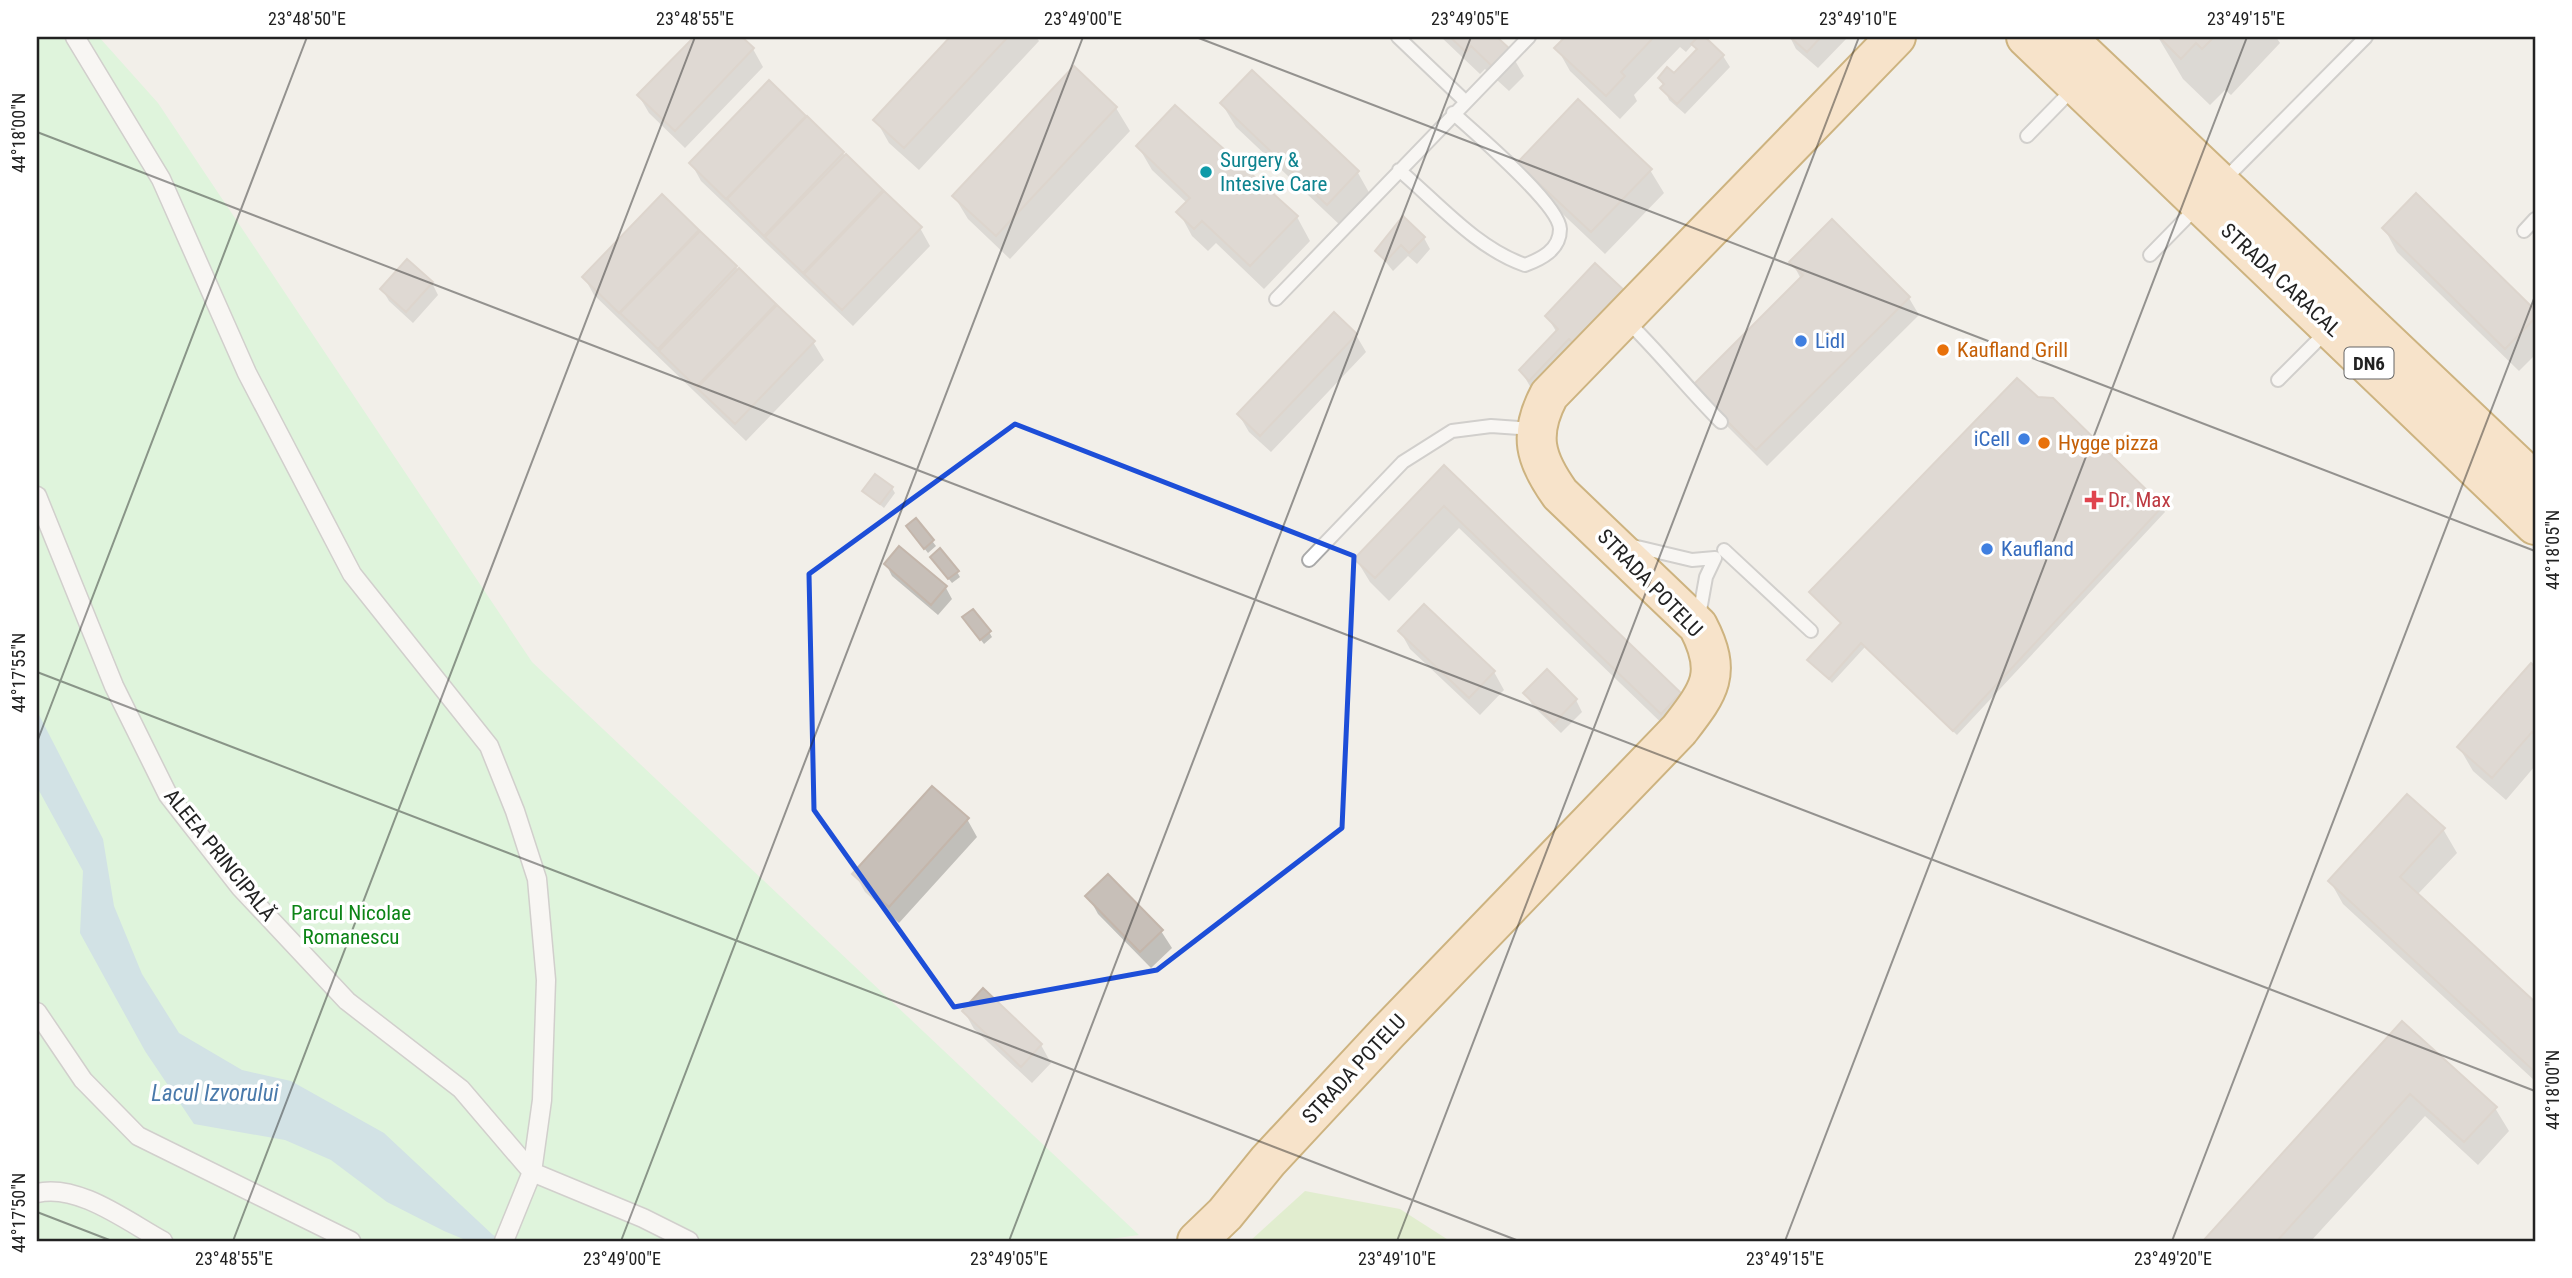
<svg xmlns="http://www.w3.org/2000/svg" width="2572" height="1278" font-family="'Roboto Condensed',sans-serif">
  <style>
    .grass { fill: #cdebb0 }
    .park { fill: #c8facc }
    .water { fill: #aad3df }
    .shadow { fill: #0003 }
    .building { fill: #c7bfb8; stroke: #c4b6ab; stroke-width: 2 }
    .lines { fill: none; stroke-linecap: round; stroke-linejoin: round }
    .service-casing { stroke: #a9a9a9; stroke-width: 16 }
    .pedestrian-casing { stroke: #a9a9a9; stroke-width: 21 }
    .primary-casing { stroke: #a06b00; stroke-width: 42 }
    .service { stroke: #fff; stroke-width: 12 }
    .pedestrian { stroke: #fff; stroke-width: 18 }
    .primary { stroke: #fcd6a4; stroke-width: 38 }
    .marked { fill: none; stroke: #1d4ed8; stroke-width: 5; stroke-linejoin: round }
    .ticks { fill: none; stroke: #222; stroke-width: 2; stroke-opacity: 0.45 }
    .culture-dot { fill: #0f9aa8; stroke: #fff; stroke-width: 2.5 }
    .shop-dot { fill: #3f7fe0; stroke: #fff; stroke-width: 2.5 }
    .food-dot { fill: #e8710a; stroke: #fff; stroke-width: 2.5 }
    .health-dot { fill: #e0444e; stroke: #fff; stroke-width: 2.5 }
    .labels { text-anchor: middle; stroke-width: 7; stroke-linejoin: round; paint-order: stroke }
    .shield { fill: #fff; stroke: #646464; stroke-width: 2 }
    .shield-label { font-size: 19px; font-weight: bold; fill: #222 }
    .culture-label { font-size: 21px; fill: #0d838f; stroke: #fff; text-anchor: start }
    .street-label { font-size: 21px; fill: #222; stroke: #fff }
    .shop-label { font-size: 21px; fill: #366cbe; stroke: #fff; text-anchor: start }
    .food-label { font-size: 21px; fill: #c56008; stroke: #fff; text-anchor: start }
    .health-label { font-size: 21px; fill: #be3a42; stroke: #fff; text-anchor: start }
    .park-label { font-size: 21px; fill: #0c8416; stroke: #fff }
    .water-label { font-size: 23px; font-style: italic; fill: #4a7aab; stroke: #fff }
    .neatline { fill: none; stroke: #222; stroke-width: 2.5 }
    .ticks-label { font-size: 18px; text-anchor: middle; fill: #222 }
  </style>
  <rect width="100%" height="100%" fill="#f2efe9"/>
  <path class="grass" d="M1305 1191 1400 1209 1450 1241H1250Z"/>
  <path class="park" d="M37 37H99L158 103 532 662 1139 1235 1096 1241H37Z"/>
  <path class="water" d="M37 711 103 839 114 906 142 974 179 1033 242 1070 291 1081 384 1133 493 1235 507 1241H468L444 1231 387 1202 331 1160 285 1140 194 1124 145 1051 80 933 83 871 37 787Z"/>
  <path class="shadow" d="M696 37H740L753 49 763 67 685 148 649 113 639 96Z
    M953 37H1036L1039 41 919 170 889 143 876 120Z
    M1441 37H1496L1510 52 1524 76 1509 91 1485 69 1480 74Z
    M1567 37H1703L1723 56 1730 67 1685 114 1669 100 1660 78 1674 76 1697 51 1693 44 1686 52 1680 47 1634 95 1637 101 1620 119 1570 71 1557 48Z
    M1790 37H1848L1818 68 1796 49Z
    M2158 37H2276L2280 43 2231 95 2225 90 2210 105 2183 79Z
    M1252 72 1358 173 1371 196 1342 227 1236 127 1222 104Z
    M769 82 920 228 930 246 853 326 701 181 691 163Z
    M1116 108 1130 131 1010 259 968 219 954 196Z
    M1176 108 1297 217 1310 241 1264 289 1216 243 1208 251 1192 236 1179 212 1187 203 1152 170 1138 146Z
    M1520 163 1650 170 1664 193 1605 254 1533 186Z
    M2416 195 2535 312V355L2519 371 2397 252 2384 228Z
    M662 196 813 342 824 360 746 441 594 295 584 277Z
    M1424 238 1430 249 1417 264 1408 256 1393 271 1377 251Z
    M1792 262 1909 298 1919 315 1767 466 1704 403 1801 279Z
    M432 283 438 295 413 323 389 301 382 289Z
    M1625 294 1531 388 1521 371 1557 333 1547 316Z
    M1356 335 1366 352 1271 452 1249 432 1239 415Z
    M1444 467 1680 694 1694 717 1675 736 1459 528 1389 601 1370 582 1356 559Z
    M892 488 895 493 884 508 864 491Z
    M2162 507 2165 512 1957 735 1865 647 1832 683 1810 660 1842 624 1811 593Z
    M916 520 936 546 928 553 911 532Z
    M935 562 957 572 960 577 952 583Z
    M886 564 946 588 952 599 938 615 892 576Z
    M1424 606 1494 672 1504 690 1480 715 1410 649 1400 631Z
    M967 622 989 632 992 637 984 644Z
    M2531 665 2535 669V766L2506 800 2473 771 2459 747Z
    M1547 672 1576 700 1582 712 1561 733 1532 705 1526 693Z
    M967 819 977 837 899 923 865 892 855 874Z
    M2443 829 2457 853 2417 895 2535 1004V1081L2343 904 2330 881Z
    M1088 896 1161 931 1172 948 1151 968 1098 914Z
    M964 1011 1041 1045 1051 1063 1032 1083 974 1029Z
    M2402 1024 2495 1108 2509 1131 2478 1165 2425 1116 2311 1241H2205Z"/>
  <path class="building" d="M694 37H742L754 48 675 131 637 95Z
    M950 37H1008L904 148 873 120Z
    M1450 37H1497L1512 51 1495 69 1471 46 1466 52Z
    M1565 37H1654L1621 72 1625 76 1606 96 1554 48Z
    M1698 37H1705L1724 55 1677 104 1660 88 1664 84 1658 78 1667 67 1674 73 1697 49 1691 44Z
    M1790 37H1821L1807 52Z
    M2159 37H2214L2202 49 2196 43 2181 59Z
    M1074 66 1117 107 996 236 952 196Z
    M1252 70 1359 171 1327 205 1220 103Z
    M769 80 806 116 726 199 689 163Z
    M1578 99 1652 169 1591 232 1517 163Z
    M1175 105 1298 216 1250 266 1202 221 1194 229 1176 212 1190 198 1136 146Z
    M807 116 844 152 764 236 727 199Z
    M846 154 883 190 803 273 765 237Z
    M884 191 922 227 842 310 804 274Z
    M2416 193 2535 310V318L2505 349 2382 228Z
    M662 194 699 230 619 313 582 277Z
    M1403 216 1425 237 1409 253 1401 245 1386 261 1375 251Z
    M1832 219 1910 297 1756 450 1692 386 1803 275 1789 262Z
    M700 231 737 266 658 349 620 313Z
    M407 259 433 282 406 312 380 289Z
    M1595 263 1627 293 1576 346 1569 339 1529 381 1519 370 1558 329 1545 316Z
    M739 268 776 304 696 387 659 351Z
    M777 305 815 341 735 424 697 388Z
    M1334 312 1357 334 1260 436 1237 414Z
    M2017 378 2038 397 2053 398 2163 506 1953 731 1861 643 1829 679 1807 660 1841 623 1809 592Z
    M1444 465 1681 693 1661 714 1444 506 1375 578 1354 559Z
    M875 474 893 487 880 504 862 491Z
    M916 518 934 540 924 549 906 526Z
    M899 546 947 586 931 605 884 564Z
    M940 548 959 571 948 579 930 557Z
    M1424 604 1495 671 1469 698 1398 631Z
    M973 609 991 631 980 640 962 617Z
    M2531 663 2535 667V735L2532 732 2492 778 2457 747Z
    M1547 669 1577 699 1554 723 1523 693Z
    M932 786 969 818 889 907 852 874Z
    M2407 794 2445 828 2400 877 2535 1002V1072L2328 881Z
    M1108 874 1163 930 1140 952 1085 896Z
    M983 988 1042 1044 1021 1067 962 1011Z
    M2402 1021 2497 1107 2464 1142 2410 1094 2277 1241H2203Z"/>
  <g class="lines">
    <defs>
      <path id="service" d="M1398 37 1465 101
        M2027 136 2073 89
        M1399 170C1438 203 1476 248 1525 265 1541 259 1560 250 1560 229 1559 204 1475 133 1453 113
        M2223 181 2366 37
        M2524 231 2535 219
        M2150 255 2198 206
        M1276 299 1529 37
        M1626 320C1660 353 1688 389 1721 422
        M2278 380 2326 332
        M1633 546 1692 560 1715 558
        M1724 550 1811 631
        M1309 560 1403 462 1452 431 1491 426 1533 429
        M1699 616 1706 577 1715 558"/>
      <path id="pedestrian" d="M75 37 161 179 247 373 352 574 489 746 515 811 537 879 546 980 542 1100 532 1172 504 1241
        M37 496 114 686 168 795 240 887 347 1001 461 1089 532 1172 643 1218 689 1241
        M37 1012 83 1080 138 1136 351 1241
        M37 1193C78 1183 128 1222 163 1241"/>
      <path id="primary" d="M2026 37 2535 525
        M2066 37 2535 482
        M1197 1241 1225 1214 1268 1161 1388 1032 1679 730C1709 691 1723 674 1698 626L1560 494C1535 459 1528 435 1549 395L1896 37"/>
    </defs>
    <use href="#service" class="service-casing"/>
    <use href="#pedestrian" class="pedestrian-casing"/>
    <use href="#primary" class="primary-casing"/>
    <use href="#service" class="service"/>
    <use href="#pedestrian" class="pedestrian"/>
    <use href="#primary" class="primary"/>
  </g>
  <path d="M0 0H2572V1278H0ZM1015 424 1354 556 1342 828 1157 970 954 1007 814 810 809 574Z" fill="#f2efe9" fill-opacity=".55" fill-rule="evenodd"/>
  <path class="marked" d="M1015 424 1354 556 1342 828 1157 970 954 1007 814 810 809 574Z"/>
  <path class="ticks" d="M1196 37 2535 551M37 132 2535 1091M37 672 1519 1241M37 742 307 37M37 1212 112 1241M233 1241 695 37M621 1241 1083 37M1009 1241 1471 37M1397 1241 1859 37M1785 1241 2247 37M2172 1241 2535 296"/>
  <circle class="culture-dot" cx="1206" cy="172" r="7"/>
  <g class="shop-dot">
    <circle cx="1801" cy="341" r="7"/>
    <circle cx="2024" cy="439" r="7"/>
    <circle cx="1987" cy="549" r="7"/>
  </g>
  <g class="food-dot">
    <circle cx="1943" cy="350" r="7"/>
    <circle cx="2044" cy="443" r="7"/>
  </g>
  <path class="health-dot" d="M2090.5 489.5h7v7h7v7h-7v7h-7v-7h-7v-7h7z"/>
  <g class="labels">
    <rect class="shield" x="2344.5" y="347.5" width="49" height="31" rx="5"/>
    <g class="shield-label">
      <text x="2369" y="370">DN6</text>
    </g>
    <g class="culture-label">
      <text x="1220" y="167">Surgery &amp;<tspan x="1220" dy="24">Intesive Care</tspan></text>
    </g>
    <g class="street-label">
      <text transform="translate(2281 280) rotate(43)" y="7">STRADA CARACAL</text>
      <text transform="translate(1650 583) rotate(46)" y="7">STRADA POTELU</text>
      <text transform="translate(220 855) rotate(51)" y="7">ALEEA PRINCIPALĂ</text>
      <text transform="translate(1354 1069) rotate(-47)" y="7">STRADA POTELU</text>
    </g>
    <g class="shop-label">
      <text x="1815" y="348">Lidl</text>
      <text x="2010" y="446" text-anchor="end">iCell</text>
      <text x="2001" y="556">Kaufland</text>
    </g>
    <g class="food-label">
      <text x="1957" y="357">Kaufland Grill</text>
      <text x="2058" y="450">Hygge pizza</text>
    </g>
    <g class="health-label">
      <text x="2108" y="507">Dr. Max</text>
    </g>
    <g class="park-label">
      <text x="351" y="920">Parcul Nicolae<tspan x="351" dy="24">Romanescu</tspan></text>
    </g>
    <g class="water-label">
      <text x="215" y="1101">Lacul Izvorului</text>
    </g>
  </g>
  <rect width="2572" height="1278" fill="none" stroke="#ffffff" stroke-width="77"/>
  <rect x="38" y="38" width="2496" height="1202" class="neatline"/>
  <g class="ticks-label">
    <text x="307" y="25">23°48'50"E</text>
    <text x="695" y="25">23°48'55"E</text>
    <text x="1083" y="25">23°49'00"E</text>
    <text x="1470" y="25">23°49'05"E</text>
    <text x="1858" y="25">23°49'10"E</text>
    <text x="2246" y="25">23°49'15"E</text>
    <text transform="translate(19 133) rotate(-90)" y="6">44°18'00"N</text>
    <text transform="translate(2553 550) rotate(-90)" y="6">44°18'05"N</text>
    <text transform="translate(19 673) rotate(-90)" y="6">44°17'55"N</text>
    <text transform="translate(2553 1090) rotate(-90)" y="6">44°18'00"N</text>
    <text transform="translate(19 1213) rotate(-90)" y="6">44°17'50"N</text>
    <text x="234" y="1265">23°48'55"E</text>
    <text x="622" y="1265">23°49'00"E</text>
    <text x="1009" y="1265">23°49'05"E</text>
    <text x="1397" y="1265">23°49'10"E</text>
    <text x="1785" y="1265">23°49'15"E</text>
    <text x="2173" y="1265">23°49'20"E</text>
  </g>
</svg>
